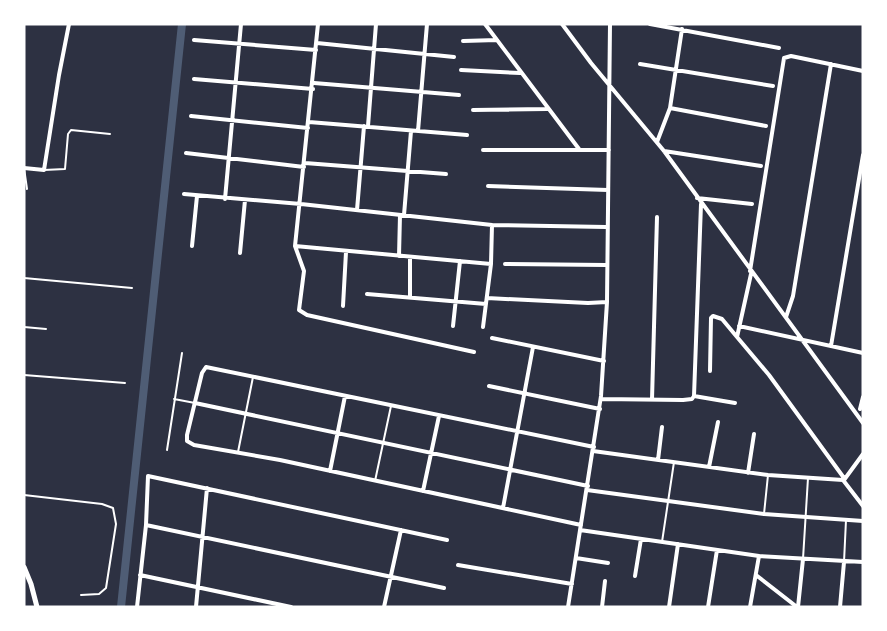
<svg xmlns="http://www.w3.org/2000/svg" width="887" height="631" font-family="'Archivo Narrow',sans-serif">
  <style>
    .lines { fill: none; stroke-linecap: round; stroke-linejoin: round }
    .canal { stroke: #4f5d75; stroke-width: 8 }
    .service { stroke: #fff; stroke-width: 2 }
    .minor { stroke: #fff; stroke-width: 4 }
    .tertiary { stroke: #fff; stroke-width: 5 }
  </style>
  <rect width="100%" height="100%" fill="#2d3142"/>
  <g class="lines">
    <path class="canal" d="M121 607 182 24"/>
    <path class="service" d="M24 168 27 189
      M44 170 65 169 68 134 71 130 110 134
      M24 278 132 288
      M24 327 46 329
      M24 375 125 383
      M174 399 195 403
      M167 450 182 353
      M238 452 253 377
      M375 481 391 406
      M24 495 102 504 113 508 116 524 106 588 99 594 81 595
      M764 514 768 475
      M662 542 674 462
      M803 559 808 478
      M844 562 846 520"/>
    <path class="minor" d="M318 24 295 246 304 271 299 310 307 315 474 352
      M485 24 579 149
      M562 24 591 63 664 151 863 423
      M650 24 779 48
      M194 40 316 50
      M463 41 497 40
      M317 43 454 57
      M640 64 773 86
      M461 70 520 73
      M194 79 313 89
      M314 83 459 95
      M670 108 766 126
      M473 110 547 109
      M191 116 308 128
      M309 122 467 135
      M368 126 376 24
      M418 131 427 24
      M657 142 670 108 682 29
      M483 150H609
      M664 151 761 166
      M186 153 304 167
      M305 163 446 174
      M24 168 44 170 59 75 69 24
      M488 186 608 190
      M184 194 301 204 492 225 491 264 483 327
      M697 198 752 204
      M225 199 241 24
      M357 210 364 126
      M404 215 411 131
      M492 225 606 227
      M192 246 197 196
      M295 246 491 264
      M240 253 245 200
      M399 256 400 215
      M505 264 606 265
      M750 271 784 58 791 56 863 71
      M751 274 737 337 769 375 844 478
      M367 294 486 304
      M410 297V257
      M487 298 588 303 607 302
      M343 306 346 252
      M786 317 793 296 831 64
      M453 326 460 261
      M739 326 863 353
      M492 338 604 361
      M831 346 863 155
      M710 371 711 318 713 316 722 319 737 337
      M489 386 600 409
      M694 396 701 204
      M601 399 683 400 692 399 694 396 735 403
      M652 400 657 217
      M195 403 588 486
      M860 409 863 397
      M593 451 768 475 843 480 863 506
      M658 460 662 427
      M709 467 718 422
      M330 471 345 396
      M748 473 754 434
      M844 480 863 454
      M587 490 764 514 863 521
      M423 491 439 416
      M503 508 533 347
      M146 525 444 588
      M581 525 280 460 194 445 187 441V435L202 373 206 367 594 447
      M580 530 759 556 863 562
      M576 558 608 563
      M458 565 572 584
      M140 575 291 607
      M756 575 797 607
      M635 576 641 539
      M137 607 146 525 148 476 447 540
      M196 607 207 488
      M384 607 401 530
      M568 607 601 396 607 302 610 24
      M602 607 605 581
      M669 607 678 544
      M708 607 717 550
      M750 607 759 556
      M798 607 803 559
      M840 607 844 562"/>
    <path class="tertiary" d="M24 567 31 584 37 607"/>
  </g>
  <rect width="887" height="631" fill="none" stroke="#ffffff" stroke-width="51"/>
</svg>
